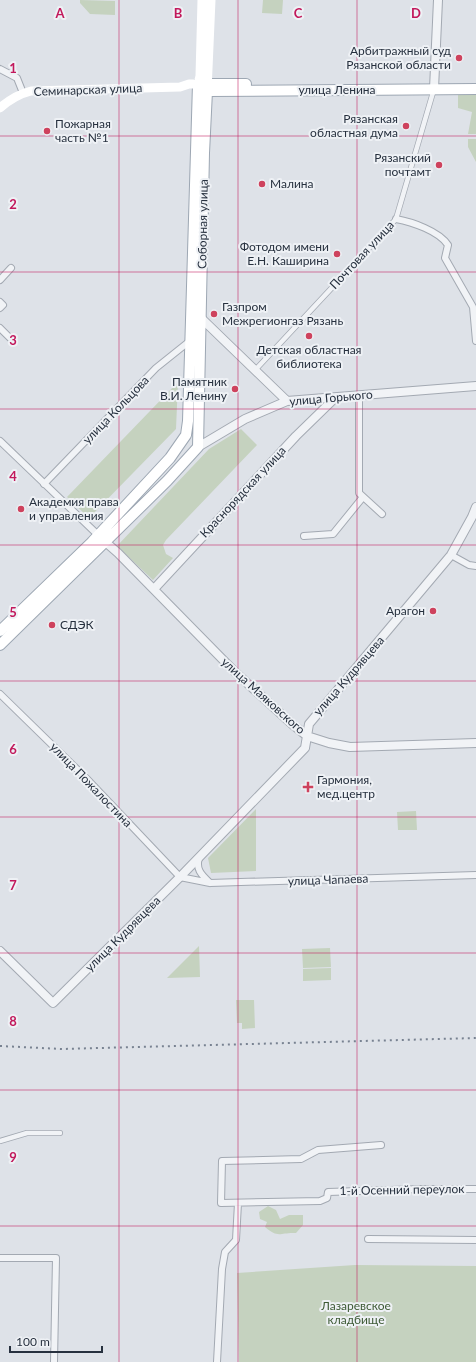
<svg xmlns="http://www.w3.org/2000/svg" width="476" height="1362" font-family="Lato,sans-serif">
  <style>
    .green { fill: #c5d2bf }
    .lines { fill: none; stroke-linecap: round; stroke-linejoin: round }
    .pedestrian-casing { stroke: #a3a9b2; stroke-width: 6 }
    .minor-casing { stroke: #a3a9b2; stroke-width: 8 }
    .tertiary-casing { stroke: #a3a9b2; stroke-width: 10 }
    .primary-casing { stroke: #9da7b3; stroke-width: 12 }
    .pedestrian { stroke: #f1f3f6; stroke-width: 4.5 }
    .minor { stroke: #f1f3f6; stroke-width: 6 }
    .tertiary { stroke: #f1f3f6; stroke-width: 8 }
    .secondary { stroke: #fff; stroke-width: 9 }
    .primary { stroke: #fff; stroke-width: 10 }
    .rail { stroke: #788291; stroke-width: 2; stroke-dasharray: 2 4; stroke-linecap: butt }
    .grid { fill: none; stroke: #c2185b; stroke-width: 1; stroke-opacity: 0.55 }
    .poi-dot { fill: #ce425d; stroke: #eef1f5; stroke-width: 1.5 }
    .labels { text-anchor: middle; stroke-width: 4; stroke-linejoin: round; paint-order: stroke }
    .poi-label { font-size: 12px; fill: #27313f; stroke: #eef1f5; text-anchor: end }
    .street-label { font-size: 12px; fill: #27313f; stroke: #eef1f5 }
    .park-label { font-size: 12px; fill: #3d5a35; stroke: #eef1f5 }
    .grid-label { font-size: 13px; text-anchor: middle; font-weight: bold; fill: #c2185b; stroke: #eef1f5; stroke-width: 4; stroke-linejoin: round; paint-order: stroke }
  </style>
  <rect width="100%" height="100%" fill="#dee2e8"/>
  <path class="green" d="M80 0 115 1V15L90 14 80 3Z
    M263 0H283L282 14 262 13Z
    M458 91H476V134H468L472 112 458 108Z
    M468 139H476V162L468 147Z
    M178 382 176 429 89 518 67 497Z
    M241 429 257 445 166 540 163 545 166 554 173 558 153 580 117 546 209 449Z
    M256 809V871L211 873 208 858Z
    M416 811 417 830H398L397 812Z
    M199 946 200 977 167 978Z
    M330 948 331 967 303 968 302 949Z
    M331 968V980L303 981V969Z
    M254 1000 255 1028 242 1029V1023H237L236 1000Z
    M268 1206 276 1210 280 1219 289 1215H303V1225L296 1233C280 1232 279 1239 265 1227L267 1222 260 1219 259 1212Z
    M355 1265 476 1266V1362H239L237 1273Z"/>
  <g class="lines">
    <defs>
      <path id="pedestrian" d="M258 367 396 219 434 89
        M0 1141 27 1133H60"/>
      <path id="minor" d="M0 69 17 78 23 93
        M396 219C412 222 439 231 448 245L445 258 473 307 476 341
        M0 280 11 268
        M0 302 3 305 0 308
        M0 328 11 339
        M359 395V493L382 514
        M0 441 98 535
        M44 484 156 368 191 340
        M304 536 333 534 363 497
        M451 555 469 565 476 566
        M0 694 87 779 180 877 210 883 476 875
        M199 858C195 870 203 876 210 883
        M381 1145 318 1150 301 1159 222 1161 221 1203 320 1201 327 1198 328 1192 422 1189H476
        M368 1239 476 1240
        M0 1258H56L54 1362
        M217 1362 222 1269 225 1252 236 1240 238 1203"/>
      <path id="tertiary" d="M434 89 438 0
        M201 318 287 401
        M198 447 245 419 287 401 476 386
        M102 539 118 553 235 672 292 724 307 736 329 743 350 747 476 743
        M154 589 296 436 335 398
        M0 951 53 1003 180 877 305 748 309 724 451 555 472 517 476 507"/>
      <path id="primary" d="M0 631 92 542 170 458 186 435 188 421 198 84H246
        M0 645 167 481 198 447 204 153 207 91 476 89"/>
    </defs>
    <use href="#pedestrian" class="pedestrian-casing"/>
    <use href="#minor" class="minor-casing"/>
    <use href="#tertiary" class="tertiary-casing"/>
    <use href="#primary" class="primary-casing"/>
    <use href="#pedestrian" class="pedestrian"/>
    <use href="#minor" class="minor"/>
    <use href="#tertiary" class="tertiary"/>
    <path class="secondary" d="M207 91 211 0
      M0 108C9 100 19 94 31 91L180 87 189 84H198L200 76 202 0"/>
    <use href="#primary" class="primary"/>
    <path class="rail" d="M0 1046 62 1049 476 1038"/>
  </g>
  <path class="grid" d="M119 0V1362M238 0V1362M357 0V1362M0 136H476M0 272H476M0 409H476M0 545H476M0 681H476M0 817H476M0 953H476M0 1090H476M0 1226H476"/>
  <g class="poi-dot">
    <circle cx="459" cy="58" r="4"/>
    <circle cx="406" cy="126" r="4"/>
    <circle cx="47" cy="131" r="4"/>
    <circle cx="439" cy="165" r="4"/>
    <circle cx="262" cy="184" r="4"/>
    <circle cx="337" cy="254" r="4"/>
    <circle cx="214" cy="314" r="4"/>
    <circle cx="309" cy="336" r="4"/>
    <circle cx="235" cy="389" r="4"/>
    <circle cx="21" cy="509" r="4"/>
    <circle cx="433" cy="611" r="4"/>
    <circle cx="52" cy="625" r="4"/>
    <path d="M306 781h4v4h4v4h-4v4h-4v-4h-4v-4h4z"/>
  </g>
  <g class="labels">
    <g class="poi-label">
      <text x="451" y="55">Арбитражный суд<tspan x="451" dy="14">Рязанской области</tspan></text>
      <text x="398" y="123">Рязанская<tspan x="398" dy="14">областная дума</tspan></text>
      <text x="55" y="128" text-anchor="start">Пожарная<tspan x="55" dy="14">часть №1</tspan></text>
      <text x="431" y="162">Рязанский<tspan x="431" dy="14">почтамт</tspan></text>
      <text x="270" y="188" text-anchor="start">Малина</text>
      <text x="329" y="251">Фотодом имени<tspan x="329" dy="14">Е.Н. Каширина</tspan></text>
      <text x="222" y="311" text-anchor="start">Газпром<tspan x="222" dy="14">Межрегионгаз Рязань</tspan></text>
      <text x="309" y="354" text-anchor="middle">Детская областная<tspan x="309" dy="14">библиотека</tspan></text>
      <text x="227" y="386">Памятник<tspan x="227" dy="14">В.И. Ленину</tspan></text>
      <text x="29" y="506" text-anchor="start">Академия права<tspan x="29" dy="14">и управления</tspan></text>
      <text x="425" y="615">Арагон</text>
      <text x="60" y="629" text-anchor="start">СДЭК</text>
      <text x="317" y="784" text-anchor="start">Гармония,<tspan x="317" dy="14">мед.центр</tspan></text>
    </g>
    <g class="street-label">
      <text transform="translate(88 90) rotate(-2)" y="4">Семинарская улица</text>
      <text x="337" y="94">улица Ленина</text>
      <text transform="translate(203 224) rotate(-89)" y="4">Соборная улица</text>
      <text transform="translate(362 255) rotate(-47)" y="4">Почтовая улица</text>
      <text transform="translate(331 398) rotate(-5)" y="4">улица Горького</text>
      <text transform="translate(116 410) rotate(-46)" y="4">улица Кольцова</text>
      <text transform="translate(243 492) rotate(-47)" y="4">Краснорядская улица</text>
      <text transform="translate(349 676) rotate(-49)" y="4">улица Кудрявцева</text>
      <text transform="translate(263 696) rotate(42)" y="4">улица Маяковского</text>
      <text transform="translate(91 785) rotate(46)" y="4">улица Пожалостина</text>
      <text transform="translate(328 880) rotate(-2)" y="4">улица Чапаева</text>
      <text transform="translate(123 934) rotate(-45)" y="4">улица Кудрявцева</text>
      <text transform="translate(402 1190) rotate(-1)" y="4">1-й Осенний переулок</text>
    </g>
    <g class="park-label">
      <text x="356" y="1310">Лазаревское<tspan x="356" dy="14">кладбище</tspan></text>
    </g>
  </g>
  <g class="grid-label">
    <text x="60" y="18">A</text>
    <text x="178" y="18">B</text>
    <text x="298" y="18">C</text>
    <text x="416" y="18">D</text>
    <text x="13" y="73">1</text>
    <text x="13" y="209">2</text>
    <text x="13" y="345">3</text>
    <text x="13" y="481">4</text>
    <text x="13" y="617">5</text>
    <text x="13" y="754">6</text>
    <text x="13" y="890">7</text>
    <text x="13" y="1026">8</text>
    <text x="13" y="1162">9</text>
  </g>
  <path d="M10 1346v6h92v-6" fill="none" stroke="#27313f" stroke-width="2"/>
  <text x="16" y="1346" font-size="12" fill="#27313f" stroke="#eef1f5" stroke-width="3" paint-order="stroke">100 m</text>
</svg>
